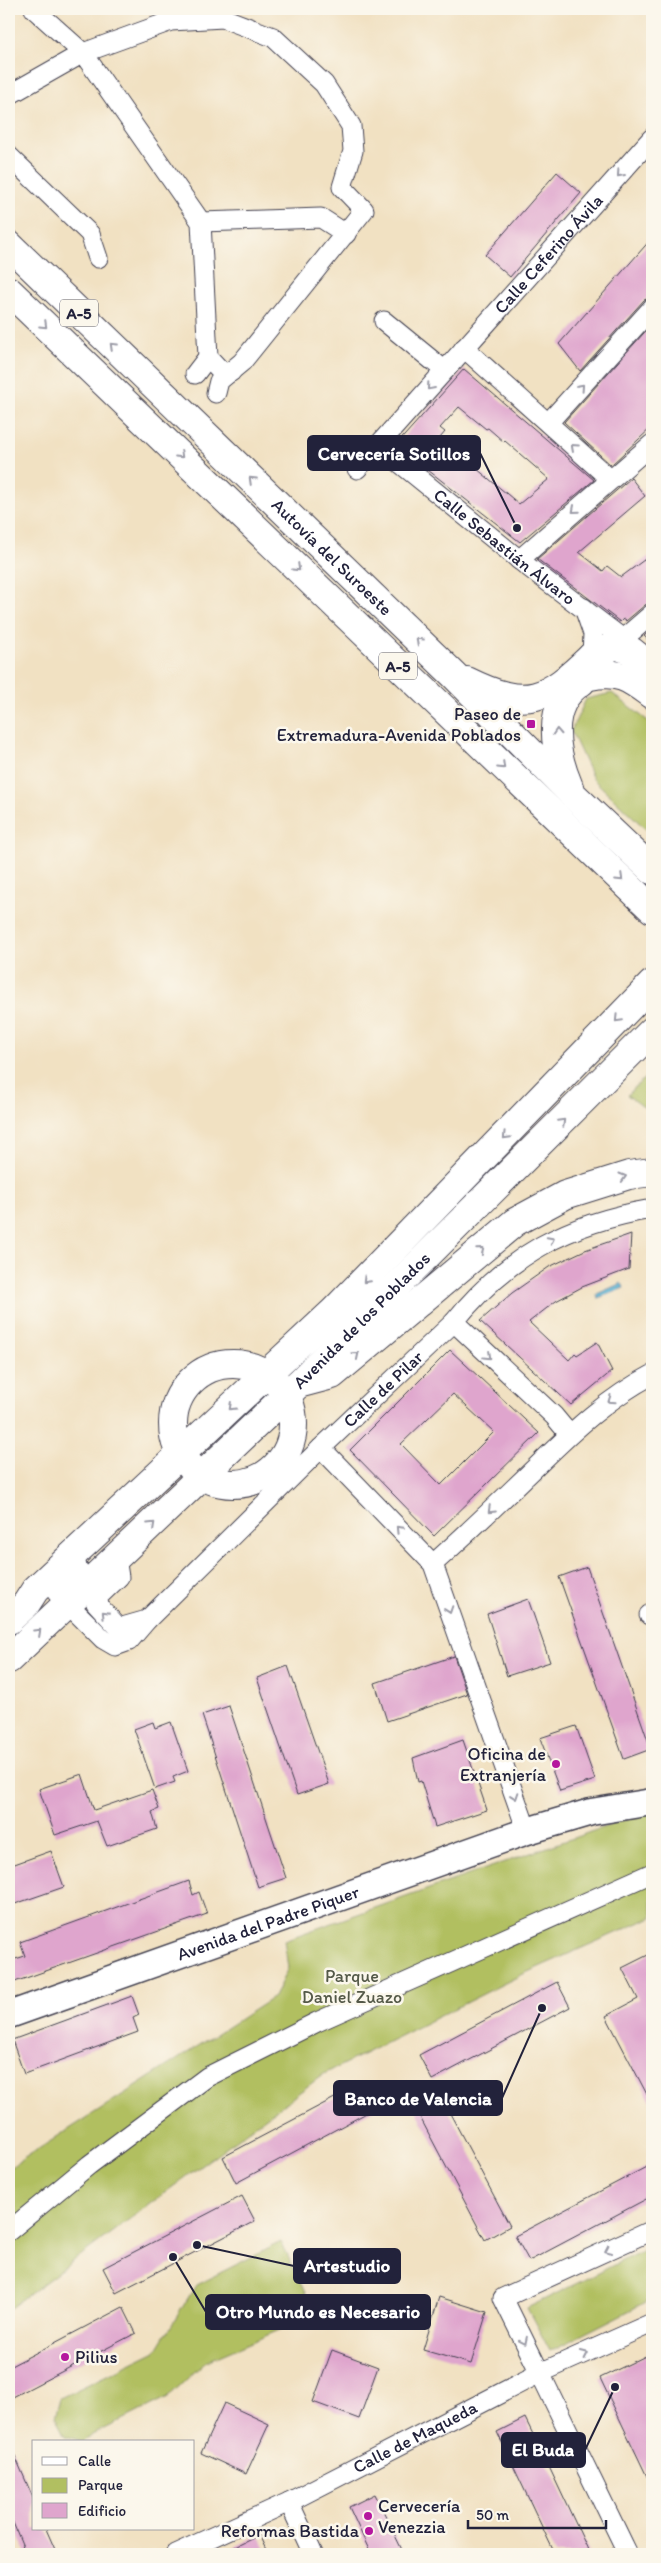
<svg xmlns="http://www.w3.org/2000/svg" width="661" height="2563" font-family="Itim,sans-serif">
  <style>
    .green { fill: #b1bf61; stroke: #6a704e }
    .water { fill: #53aed0; stroke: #3a6886 }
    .building { fill: #dfa5cd; fill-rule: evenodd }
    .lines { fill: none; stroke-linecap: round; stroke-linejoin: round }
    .street-casing { stroke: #413f4f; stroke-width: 21 }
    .secondary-casing { stroke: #413f4f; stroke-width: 29 }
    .primary-casing { stroke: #413f4f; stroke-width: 30 }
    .highway-casing { stroke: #413f4f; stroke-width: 30 }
    .street { stroke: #fff; stroke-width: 19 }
    .secondary { stroke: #fff; stroke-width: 26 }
    .primary { stroke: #fff; stroke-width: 28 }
    .highway { stroke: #fff; stroke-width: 28 }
    .oneway { stroke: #9c9ca7 }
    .poi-dot { fill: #b5179e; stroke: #fbf7ec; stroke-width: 2 }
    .labels { text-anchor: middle; stroke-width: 5; stroke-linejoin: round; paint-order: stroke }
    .shield { fill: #fbf7ec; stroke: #636270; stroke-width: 1 }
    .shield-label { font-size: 16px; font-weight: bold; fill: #22223b }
    .street-label { font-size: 18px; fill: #22223b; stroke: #fbf7ec }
    .poi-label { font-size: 18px; fill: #22223b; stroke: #fbf7ec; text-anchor: end }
    .park-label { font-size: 18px; fill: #545948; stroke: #fbf7ec }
    .leader { fill: none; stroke: #22223b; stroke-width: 2 }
    .callout-dot { fill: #22223b; stroke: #fbf7ec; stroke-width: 2 }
    .callout { fill: #22223b; stroke: #22223b; stroke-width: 2 }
    .callout-label { font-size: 19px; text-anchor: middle; font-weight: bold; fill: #fff }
  </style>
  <rect width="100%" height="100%" fill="#fbf7ec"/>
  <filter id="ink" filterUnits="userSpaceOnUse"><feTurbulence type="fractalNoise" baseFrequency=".02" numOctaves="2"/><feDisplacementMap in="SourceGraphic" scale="10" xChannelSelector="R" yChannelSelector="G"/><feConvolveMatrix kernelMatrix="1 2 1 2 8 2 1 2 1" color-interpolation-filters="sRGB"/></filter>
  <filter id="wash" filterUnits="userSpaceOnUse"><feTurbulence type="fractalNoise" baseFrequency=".0096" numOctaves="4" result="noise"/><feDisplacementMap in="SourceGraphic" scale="20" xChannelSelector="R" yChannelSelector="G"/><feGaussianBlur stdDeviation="1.12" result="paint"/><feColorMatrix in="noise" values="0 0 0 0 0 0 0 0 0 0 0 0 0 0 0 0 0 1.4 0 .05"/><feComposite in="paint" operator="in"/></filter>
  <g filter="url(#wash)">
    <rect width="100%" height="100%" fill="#f1e1c2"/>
    <path class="green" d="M612 693 652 724V835L593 779 571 731 586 699Z
      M652 1071V1113L627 1095Z
      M647 1812 652 1813V1917L521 1975 324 2074 9 2309V2168L274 1997 288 1968 284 1940Z
      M281 2242 311 2304 324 2297 334 2316 284 2328 205 2362 168 2397 81 2441 65 2436 55 2417 60 2398 156 2351 196 2285Z
      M652 2246V2299L550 2351 527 2308Z"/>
    <path class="water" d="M622 1283 624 1288 598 1298 597 1294Z"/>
    <g id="blocks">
      <path class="building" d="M557 172 581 193 510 277 485 255Z
        M652 238V297L644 300 580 371 559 344Z
        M652 324V427L611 465 564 422Z
        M464 369 594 480 520 542 396 445ZM459 407 486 429 488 428 504 442 505 441 549 479 519 504 440 438 445 432 440 428Z
        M631 478 645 496 579 552 603 571 607 566 621 577 652 554V603L645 605 626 621 623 619 620 622 537 559Z
        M652 629V643L644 636Z
        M631 1234 629 1269 582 1287 556 1301 529 1322 569 1360 575 1353 577 1355 597 1342 612 1371 571 1405 480 1321 512 1293 549 1267 585 1250Z
        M450 1350 539 1433 434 1536 350 1450ZM453 1394 494 1432 441 1485 401 1444Z
        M587 1567 651 1749 624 1759 559 1577Z
        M528 1599 550 1662 507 1676 487 1614Z
        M454 1656 467 1694 387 1721 375 1683Z
        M288 1666 329 1784 297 1795 257 1678Z
        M229 1706 286 1878 258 1887 202 1715Z
        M153 1722 155 1728 171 1722 188 1771 173 1777 175 1782 155 1789 134 1729Z
        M576 1726 595 1780 560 1791 540 1738Z
        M463 1740 487 1810 435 1827 421 1781 418 1782 413 1758Z
        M82 1774 94 1810 152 1790 159 1809 152 1812 157 1829 107 1846 97 1821 55 1835 39 1789Z
        M51 1851 64 1887 9 1906V1866Z
        M189 1881 193 1895 199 1892 207 1914 9 1984V1961L25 1956 20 1942Z
        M652 1953V2104L606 2016 638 1999 622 1968Z
        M557 1982 570 2007 432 2080 419 2055Z
        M132 1996 139 2015 133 2018 138 2032 24 2074 12 2040Z
        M361 2084 374 2109 236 2183 223 2157Z
        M437 2089 510 2226 485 2240 412 2102Z
        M652 2164V2196L529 2261 515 2236Z
        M242 2196 255 2221 116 2293 103 2268Z
        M439 2297 487 2312 471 2364 423 2350Z
        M123 2307 136 2333 9 2399V2367Z
        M332 2350 378 2367 359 2419 313 2402Z
        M652 2353V2487L600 2378Z
        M224 2403 269 2424 246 2474 201 2453Z
        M525 2418 551 2471 590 2554H555L497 2432Z
        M9 2442 34 2500V2529H46L57 2554H26L19 2537 9 2513Z
        M375 2494 404 2554H371L349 2507Z
        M259 2535 268 2554H221Z"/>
    </g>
  </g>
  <g filter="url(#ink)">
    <use href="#blocks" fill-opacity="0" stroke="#413f4f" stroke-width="1"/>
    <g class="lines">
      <defs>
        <g id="street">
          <path d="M34 9 83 53 201 222 208 357 222 372H231"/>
          <path d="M9 95 83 53 171 21 223 18 273 37 324 84 351 126 353 151 342 187 364 210 242 362 219 381 216 393"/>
          <path d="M9 156 90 234 98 258"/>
          <path d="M201 222 321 218 346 234"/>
          <path d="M384 321 444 370"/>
          <path d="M464 348 610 479"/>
          <path d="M195 374 208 357"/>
          <path d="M548 423 652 308"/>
          <path id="s1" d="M379 446 527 566 623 639"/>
          <path id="s2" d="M357 469 652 138"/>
          <path d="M519 560 652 444"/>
          <path d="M584 608 593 634 592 656"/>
          <path d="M615 646 652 614"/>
          <path d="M454 1322 554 1416 569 1434"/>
          <path d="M321 1448 433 1564 527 1831"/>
          <path d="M116 1558 119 1577 97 1598 96 1603 119 1628 147 1620"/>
          <path d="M433 1564C469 1532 504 1498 539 1464 574 1430 608 1398 652 1375"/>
          <path id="s3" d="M77 1566 64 1578 57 1593 103 1639 115 1646 129 1641 147 1620 321 1448 454 1322C508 1255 568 1223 652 1209"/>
          <path d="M649 1615 652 1613"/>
          <path d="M652 2230 503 2298 540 2373 652 2323"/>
          <path d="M9 2231 89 2165 207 2077 317 2022 652 1873"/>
          <path d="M175 2554 289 2502"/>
          <path id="s4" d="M313 2554 289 2502 540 2373 628 2554"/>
        </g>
        <g id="secondary">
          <path id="s5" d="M9 2015 527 1831 591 1812 652 1802"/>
        </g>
        <g id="primary">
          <path d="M592 656 616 645 631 651 652 668"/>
          <path d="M590 676C619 670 630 679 652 695"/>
          <circle cx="233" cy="1424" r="60"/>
          <path d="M9 1620 26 1604 35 1590 334 1311 652 984"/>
          <path id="s6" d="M9 1659 287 1395 652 1031"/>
        </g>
        <g id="highway">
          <path id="s7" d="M9 245 454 675 573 795 652 870"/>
          <path d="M9 291 652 909"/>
          <path d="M467 681C528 711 546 700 592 656"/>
          <path d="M569 787C555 754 544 705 581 682"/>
          <path d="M298 1384 332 1375 515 1222 565 1195 629 1175 652 1172"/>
        </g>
      </defs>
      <use href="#street" class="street-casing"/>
      <use href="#secondary" class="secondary-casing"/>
      <use href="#primary" class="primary-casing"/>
      <use href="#highway" class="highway-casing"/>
      <use href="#street" class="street"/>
      <use href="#secondary" class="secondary"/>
      <use href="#primary" class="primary"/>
      <use href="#highway" class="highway"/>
    </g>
    <defs><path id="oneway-chevron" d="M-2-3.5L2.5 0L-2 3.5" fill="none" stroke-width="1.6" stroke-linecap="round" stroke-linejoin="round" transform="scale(1.25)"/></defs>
    <g class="oneway">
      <use href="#oneway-chevron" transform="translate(620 174) rotate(132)"/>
      <use href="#oneway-chevron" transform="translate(44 325) rotate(44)"/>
      <use href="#oneway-chevron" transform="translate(113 346) rotate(-136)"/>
      <use href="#oneway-chevron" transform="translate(430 387) rotate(131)"/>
      <use href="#oneway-chevron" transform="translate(581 387) rotate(-48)"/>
      <use href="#oneway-chevron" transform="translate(574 447) rotate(-138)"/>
      <use href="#oneway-chevron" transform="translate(180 455) rotate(44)"/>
      <use href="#oneway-chevron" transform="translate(252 480) rotate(-136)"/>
      <use href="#oneway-chevron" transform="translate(575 510) rotate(139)"/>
      <use href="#oneway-chevron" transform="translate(297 568) rotate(44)"/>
      <use href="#oneway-chevron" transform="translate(419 641) rotate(-136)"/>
      <use href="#oneway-chevron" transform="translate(557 732) rotate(-93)"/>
      <use href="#oneway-chevron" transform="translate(502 766) rotate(44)"/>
      <use href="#oneway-chevron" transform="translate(620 878) rotate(44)"/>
      <use href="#oneway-chevron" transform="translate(618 1019) rotate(134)"/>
      <use href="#oneway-chevron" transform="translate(562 1122) rotate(-45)"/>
      <use href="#oneway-chevron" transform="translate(506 1136) rotate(134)"/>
      <use href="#oneway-chevron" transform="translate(623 1177) rotate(-16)"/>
      <use href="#oneway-chevron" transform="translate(551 1240) rotate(-27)"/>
      <use href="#oneway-chevron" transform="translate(481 1250) rotate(-39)"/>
      <use href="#oneway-chevron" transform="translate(366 1280) rotate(135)"/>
      <use href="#oneway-chevron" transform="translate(356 1355) rotate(-40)"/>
      <use href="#oneway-chevron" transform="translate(488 1356) rotate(43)"/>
      <use href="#oneway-chevron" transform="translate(611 1400) rotate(145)"/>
      <use href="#oneway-chevron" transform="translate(232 1407) rotate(137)"/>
      <use href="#oneway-chevron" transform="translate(491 1510) rotate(136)"/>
      <use href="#oneway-chevron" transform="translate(152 1525) rotate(-43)"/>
      <use href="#oneway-chevron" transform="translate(399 1529) rotate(-134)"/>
      <use href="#oneway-chevron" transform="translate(449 1610) rotate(71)"/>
      <use href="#oneway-chevron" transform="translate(105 1614) rotate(-134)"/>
      <use href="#oneway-chevron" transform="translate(38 1632) rotate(-43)"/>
      <use href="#oneway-chevron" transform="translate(515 1796) rotate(71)"/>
      <use href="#oneway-chevron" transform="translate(608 2250) rotate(155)"/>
      <use href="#oneway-chevron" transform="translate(524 2341) rotate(64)"/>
      <use href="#oneway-chevron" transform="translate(585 2354) rotate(-25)"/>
    </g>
  </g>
  <g class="poi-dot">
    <rect x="526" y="719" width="10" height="10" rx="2.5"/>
    <circle cx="556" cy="1764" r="5"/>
    <circle cx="65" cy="2357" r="5"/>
    <circle cx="368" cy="2516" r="5"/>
    <circle cx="369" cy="2531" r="5"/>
  </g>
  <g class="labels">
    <g class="shield">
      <rect x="60" y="299.5" width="38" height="27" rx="4"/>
      <rect x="379" y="652.5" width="38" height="27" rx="4"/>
    </g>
    <g class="shield-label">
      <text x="79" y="319">A-5</text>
      <text x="398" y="672">A-5</text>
    </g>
    <g class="street-label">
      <text dy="6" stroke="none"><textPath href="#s2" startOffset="288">Calle Ceferino Ávila</textPath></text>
      <text dy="6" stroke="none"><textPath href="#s1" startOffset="161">Calle Sebastián Álvaro</textPath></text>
      <text dy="6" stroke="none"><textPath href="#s7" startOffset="449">Autovía del Suroeste</textPath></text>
      <text dy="6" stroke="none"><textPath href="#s6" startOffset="489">Avenida de los Poblados</textPath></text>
      <text dy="6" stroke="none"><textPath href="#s3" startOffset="486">Calle de Pilar</textPath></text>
      <text dy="6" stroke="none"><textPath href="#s5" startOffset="275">Avenida del Padre Piquer</textPath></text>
      <text dy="6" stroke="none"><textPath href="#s4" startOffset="199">Calle de Maqueda</textPath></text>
    </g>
    <g class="poi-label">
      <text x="521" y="720">Paseo de<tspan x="521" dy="21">Extremadura-Avenida Poblados</tspan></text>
      <text x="546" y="1760">Oficina de<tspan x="546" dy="21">Extranjería</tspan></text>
      <text x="75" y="2363" text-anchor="start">Pilius</text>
      <text x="378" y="2512" text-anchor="start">Cervecería<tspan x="378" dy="21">Venezzia</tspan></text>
      <text x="359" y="2537">Reformas Bastida</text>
    </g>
    <g class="park-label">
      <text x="352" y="1982">Parque<tspan x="352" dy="21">Daniel Zuazo</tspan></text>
    </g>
  </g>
  <path class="leader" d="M517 528L480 453M542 2008L502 2098M197 2245L294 2266M173 2257L206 2312M615 2387L585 2450"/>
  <g class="callout-dot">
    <circle cx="517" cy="528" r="5"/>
    <circle cx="542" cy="2008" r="5"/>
    <circle cx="197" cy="2245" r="5"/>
    <circle cx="173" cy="2257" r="5"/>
    <circle cx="615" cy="2387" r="5"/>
  </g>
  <g class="callout">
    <rect x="308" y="436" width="172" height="34" rx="5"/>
    <rect x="334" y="2081" width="168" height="34" rx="5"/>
    <rect x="294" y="2249" width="106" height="34" rx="5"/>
    <rect x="206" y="2295" width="224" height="34" rx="5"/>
    <rect x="502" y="2433" width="83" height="34" rx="5"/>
  </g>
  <g class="callout-label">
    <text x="394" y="460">Cervecería Sotillos</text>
    <text x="418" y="2105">Banco de Valencia</text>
    <text x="347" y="2272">Artestudio</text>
    <text x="318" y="2318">Otro Mundo es Necesario</text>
    <text x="543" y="2456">El Buda</text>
  </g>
  <rect width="661" height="2563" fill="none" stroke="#fbf7ec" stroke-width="30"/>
  <rect x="32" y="2440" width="162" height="90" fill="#fbf7ec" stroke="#a4a2a5"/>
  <rect x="42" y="2457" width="25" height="8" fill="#ffffff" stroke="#a4a2a5"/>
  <text x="78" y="2466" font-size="15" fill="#22223b">Calle</text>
  <rect x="42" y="2478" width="25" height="15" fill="#b1bf61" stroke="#a4a2a5"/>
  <text x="78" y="2490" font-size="15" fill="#22223b">Parque</text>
  <rect x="42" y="2503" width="25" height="15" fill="#dfa5cd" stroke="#a4a2a5"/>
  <text x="78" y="2516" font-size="15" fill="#22223b">Edificio</text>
  <path d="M468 2520v8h138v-8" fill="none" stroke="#22223b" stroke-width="2.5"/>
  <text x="476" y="2520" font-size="15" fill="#22223b" stroke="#fbf7ec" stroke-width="4" paint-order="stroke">50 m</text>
</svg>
